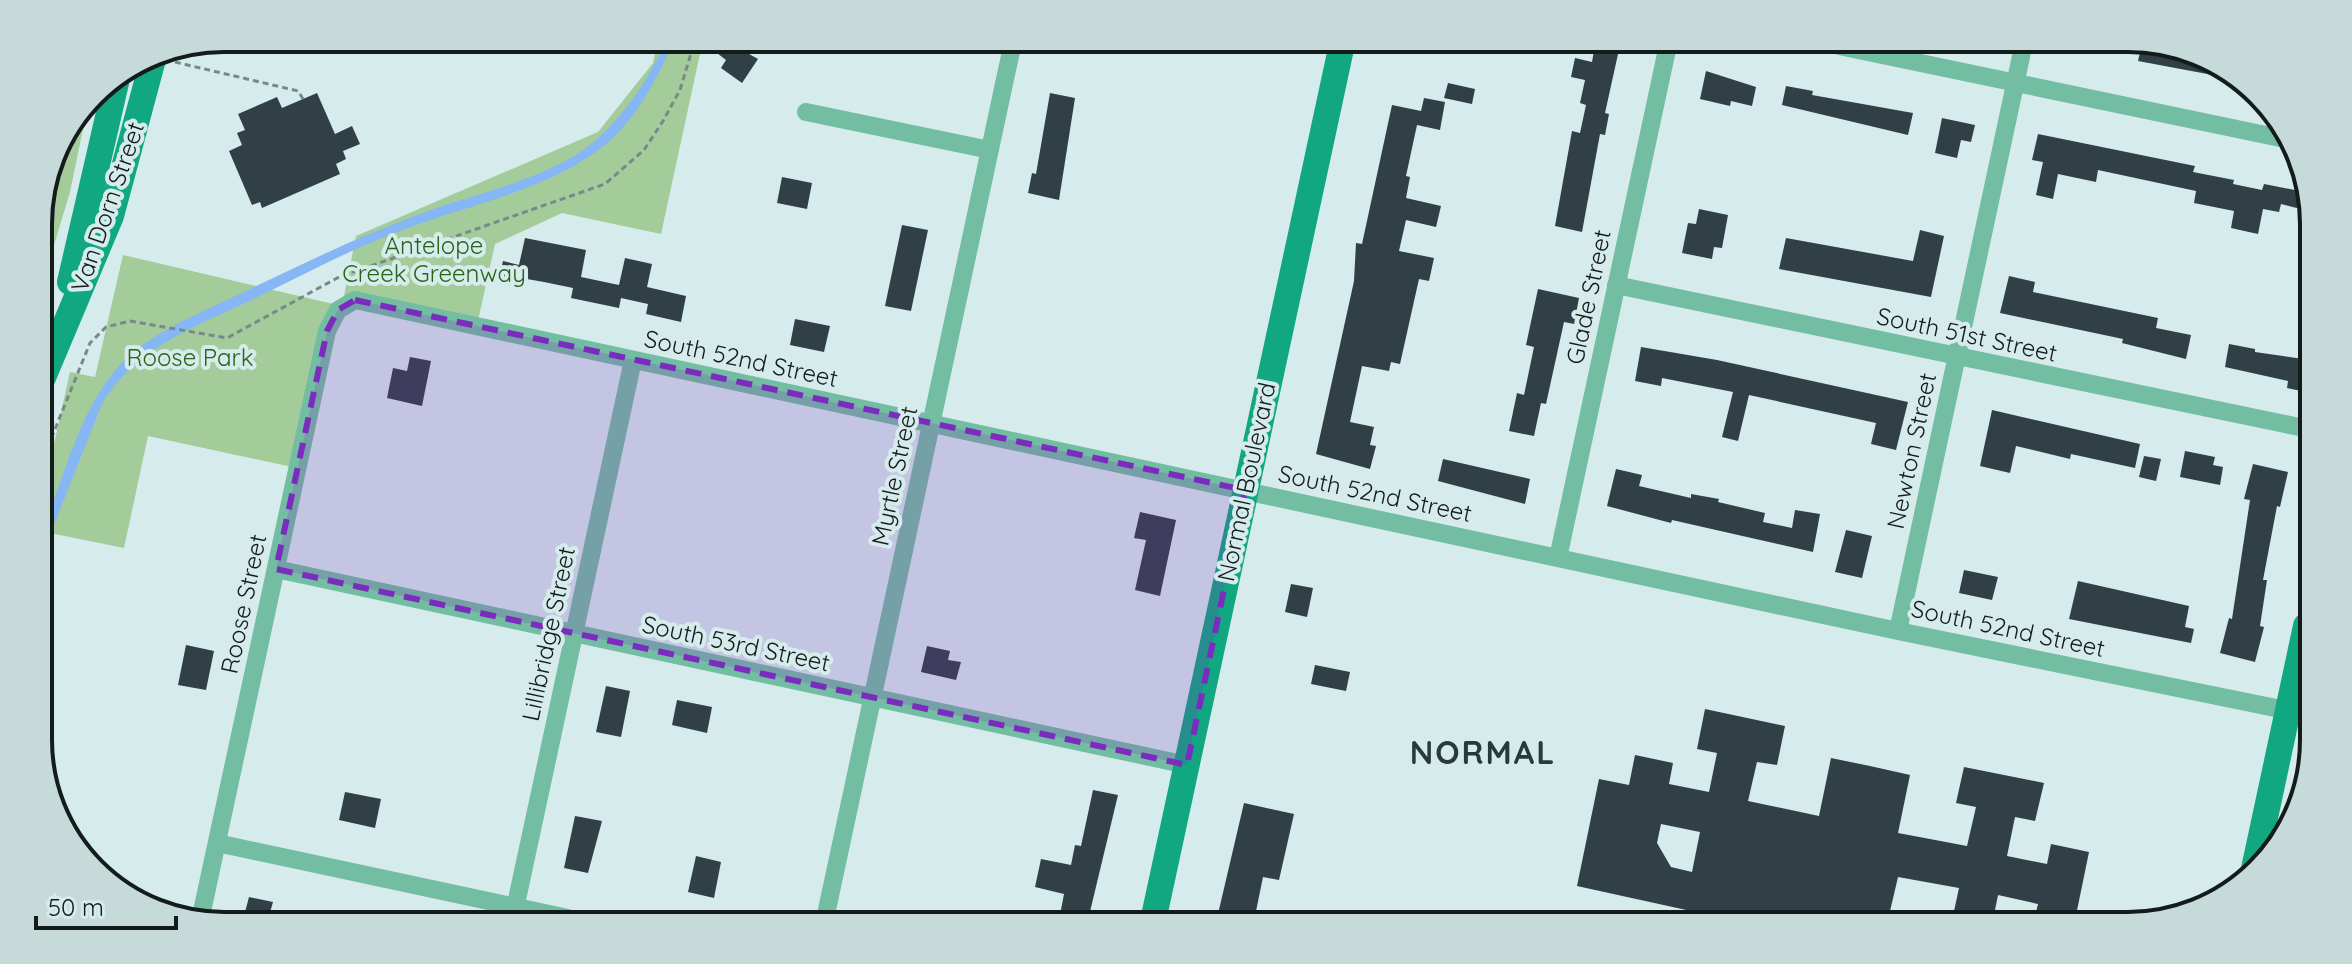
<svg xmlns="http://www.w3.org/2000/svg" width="2352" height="964" font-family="Quicksand,sans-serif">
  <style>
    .green { fill: #a3cc9a }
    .water { fill: #86b6f3 }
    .building { fill: #314046; fill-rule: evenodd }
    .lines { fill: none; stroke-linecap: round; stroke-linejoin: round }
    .path { stroke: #798888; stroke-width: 3; stroke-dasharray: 6 4; stroke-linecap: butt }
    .street { stroke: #73bda2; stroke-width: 18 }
    .secondary { stroke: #11a881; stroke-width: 26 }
    .marked { fill: #7b2cbf; fill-opacity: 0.2; stroke: #7b2cbf; stroke-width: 6; stroke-dasharray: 16 10; stroke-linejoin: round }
    .labels { text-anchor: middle; stroke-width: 8; stroke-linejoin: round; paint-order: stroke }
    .street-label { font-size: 24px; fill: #131b1b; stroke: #d6ebeb }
    .park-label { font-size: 24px; fill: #286517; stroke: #d6ebeb }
    .district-label { font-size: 32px; font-weight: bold; letter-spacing: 2px; fill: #283a3a; stroke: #d6ebeb }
    .rim { fill: none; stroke: #131b1b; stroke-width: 4 }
  </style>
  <rect width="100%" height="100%" fill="#d6ebeb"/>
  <path class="green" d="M658 40H703L661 234 562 213 495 244 477 325 342 306 297 468 148 436 124 548 40 531V472L54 444 70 372 95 377 123 255 342 306 356 236 598 132 653 63Z
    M89 100 70 192 39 295 38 211 57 141Z"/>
  <path class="water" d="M667 40H674C660 72 642 109 617 134 562 187 478 202 408 228 351 248 298 278 243 304 189 329 134 350 102 404L40 560V538C60 488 77 419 110 377 138 338 189 318 231 298 297 267 362 234 431 210 477 194 544 178 583 150 621 123 647 81 667 40Z"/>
  <path class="building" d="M726 41 758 59 742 83 721 68 726 60 717 53Z
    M1595 45H1620L1605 113 1609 114 1605 135 1600 134 1582 232 1555 226 1572 131 1580 133 1586 105 1580 103 1585 80 1571 77 1575 58 1592 62Z
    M2141 48H2188L2234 79 2138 61Z
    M1706 71 1756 87 1752 106 1731 101 1730 106 1700 99Z
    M1448 83 1475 89 1472 104 1444 98Z
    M1786 86 1813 91 1812 95 1913 113 1908 135 1782 105Z
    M317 93 335 134 352 126 360 144 343 151 346 159 336 164 340 174 262 208 260 202 252 205 229 151 242 145 237 133 245 130 238 114 277 97 282 108Z
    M1050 93 1075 98 1059 200 1028 193 1032 173 1036 174Z
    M1424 98 1445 102 1440 130 1417 125 1406 176 1410 177 1406 198 1441 206 1436 227 1406 220 1399 251 1434 258 1429 281 1419 279 1400 364 1391 362 1389 371 1362 366 1350 422 1374 427 1370 445 1376 446 1370 469 1316 454 1354 281 1356 243 1362 244 1392 105 1421 111Z
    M1942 118 1975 125 1971 142 1961 140 1957 158 1935 153Z
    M2038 134 2195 166 2193 172 2234 180 2233 184 2262 190 2264 184 2310 193 2312 212 2281 204 2279 212 2263 209 2258 234 2231 228 2234 211 2194 203 2196 191 2098 170 2096 182 2058 174 2053 199 2036 195 2043 162 2032 160Z
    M782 177 812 183 807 209 777 203Z
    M1699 209 1728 215 1722 248 1714 247 1712 259 1682 253 1688 223 1696 224Z
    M902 225 928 230 911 311 885 306Z
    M1920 230 1944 236 1931 297 1779 269 1786 238 1913 261Z
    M525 238 586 250 581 277 619 285 625 258 652 264 647 287 686 296 681 322 646 314 648 304 621 298 619 308 571 298 573 288 544 282 521 278 519 287 498 283 503 261 519 265Z
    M2009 276 2035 282 2033 292 2158 318 2156 328 2191 335 2186 359 2122 343 2123 339 2000 313Z
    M1538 289 1579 298 1574 324 1564 322 1546 404 1541 403 1534 436 1509 431 1517 393 1524 395 1534 347 1526 345Z
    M795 319 830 326 824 352 790 345Z
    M2229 344 2255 349V352L2310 360V393L2287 388 2288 381 2225 367Z
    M1641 347 1717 360 1908 402 1896 450 1871 444 1876 423 1749 395 1738 441 1722 437 1733 392 1662 378 1661 386 1635 381Z
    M410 357 431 361 422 406 387 398 393 368 407 371Z
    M1992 410 2140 444 2135 468 2071 454 2070 459 2016 446 2010 473 1980 466Z
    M2185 451 2215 457 2213 465 2223 467 2220 485 2180 477Z
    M2144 456 2161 459 2156 481 2139 477Z
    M1443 459 1530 479 1525 504 1438 481Z
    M2253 464 2288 472 2280 507 2277 506 2263 580H2267L2260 626 2264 627 2255 662 2220 653 2229 618 2232 619 2250 500 2244 499Z
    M1616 469 1642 475 1639 486 1691 498V494L1719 499 1718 502 1765 513 1763 522 1792 528 1795 510 1820 514 1813 552 1672 520 1671 523 1607 506Z
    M1140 512 1176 520 1160 596 1135 590 1146 540 1134 538Z
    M1846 530 1872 536 1862 578 1835 572Z
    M1964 570 1998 577 1992 600 1959 593Z
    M2078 581 2189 606 2185 627 2194 629 2191 643 2069 619Z
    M1291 584 1313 588 1307 617 1285 612Z
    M186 645 214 651 206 690 178 685Z
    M927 646 950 651 948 660 961 662 956 680 921 672Z
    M1315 665 1350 672 1346 691 1311 684Z
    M606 686 630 691 621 737 596 732Z
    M677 700 712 707 707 733 672 725Z
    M1705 709 1785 726 1777 765 1757 762 1748 801 1819 816 1831 758 1870 766 1910 775 1898 833 1967 846 1976 807 1956 803 1964 767 2044 783 2035 821 2015 817 2007 856 2047 864 2051 844 2089 852 2074 925H2033L2038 904 1998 895 1992 925H1951L1959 888 1898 877 1887 924H1750L1577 886 1599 779 1629 785 1635 755 1673 763 1669 784 1709 792 1717 753 1697 749ZM1661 824 1700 832 1692 872 1671 867 1657 843Z
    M1093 790 1118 795 1088 920 1060 915 1064 894 1035 887 1041 859 1071 865 1075 845 1081 846Z
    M345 792 381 799 375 828 339 820Z
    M1244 803 1294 814 1279 880 1263 877 1254 921 1218 914Z
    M575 816 602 821 588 873 564 868Z
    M696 856 721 862 714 898 688 892Z
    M249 897 273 902 269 916H244Z"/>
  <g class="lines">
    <path class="path" d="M175 62 298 91 303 99
      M40 466 90 343 106 327 130 321 227 338 339 277 605 184 644 150 663 121 680 90 695 40"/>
    <path class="street" d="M1839 46 2285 139
      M806 112 990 150
      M1616 285 2309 429
      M1558 558 1668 45
      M276 569 1187 765
      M1898 631 2023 47
      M217 843 568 918
      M201 916 327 331 338 310 355 300 1898 631 2305 714
      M513 918 633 360
      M825 919 1013 42"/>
    <path class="secondary" d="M70 282 118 74
      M39 387 111 216 155 52
      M2254 869 2306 626
      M1153 921 1342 44"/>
  </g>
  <path class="marked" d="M355 300 1245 490 1187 765 276 569 327 331 338 310Z"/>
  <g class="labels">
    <g class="street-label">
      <text transform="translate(108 207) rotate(-71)" y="8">Van Dorn Street</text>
      <text transform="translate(1589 297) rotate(-78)" y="8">Glade Street</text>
      <text transform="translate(1967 335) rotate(12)" y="8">South 51st Street</text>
      <text transform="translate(741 359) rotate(12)" y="8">South 52nd Street</text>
      <text transform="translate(1912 451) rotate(-78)" y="8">Newton Street</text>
      <text transform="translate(895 476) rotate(-78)" y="8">Myrtle Street</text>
      <text transform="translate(1247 482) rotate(-78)" y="8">Normal Boulevard</text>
      <text transform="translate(1375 494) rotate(12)" y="8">South 52nd Street</text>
      <text transform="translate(244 604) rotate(-78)" y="8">Roose Street</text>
      <text transform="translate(2008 629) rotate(12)" y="8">South 52nd Street</text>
      <text transform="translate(549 634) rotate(-78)" y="8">Lillibridge Street</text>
      <text transform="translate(736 644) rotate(12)" y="8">South 53rd Street</text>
    </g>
    <g class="park-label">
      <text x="434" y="254">Antelope<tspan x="434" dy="28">Creek Greenway</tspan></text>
      <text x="190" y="366">Roose Park</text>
    </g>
    <g class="district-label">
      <text x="1483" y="764">NORMAL</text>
    </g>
  </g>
  <path d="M0 0H2352V964H0ZM224 52H2128A172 172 0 0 1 2300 224V740A172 172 0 0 1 2128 912H224A172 172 0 0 1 52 740V224A172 172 0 0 1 224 52Z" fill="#c6dada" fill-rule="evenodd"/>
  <path class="rim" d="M224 52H2128A172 172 0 0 1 2300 224V740A172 172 0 0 1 2128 912H224A172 172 0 0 1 52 740V224A172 172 0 0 1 224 52Z"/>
  <path d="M36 916v12h140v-12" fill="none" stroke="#131b1b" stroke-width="4"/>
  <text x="48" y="916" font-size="24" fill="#131b1b" stroke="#d6ebeb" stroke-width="6" paint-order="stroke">50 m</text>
</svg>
